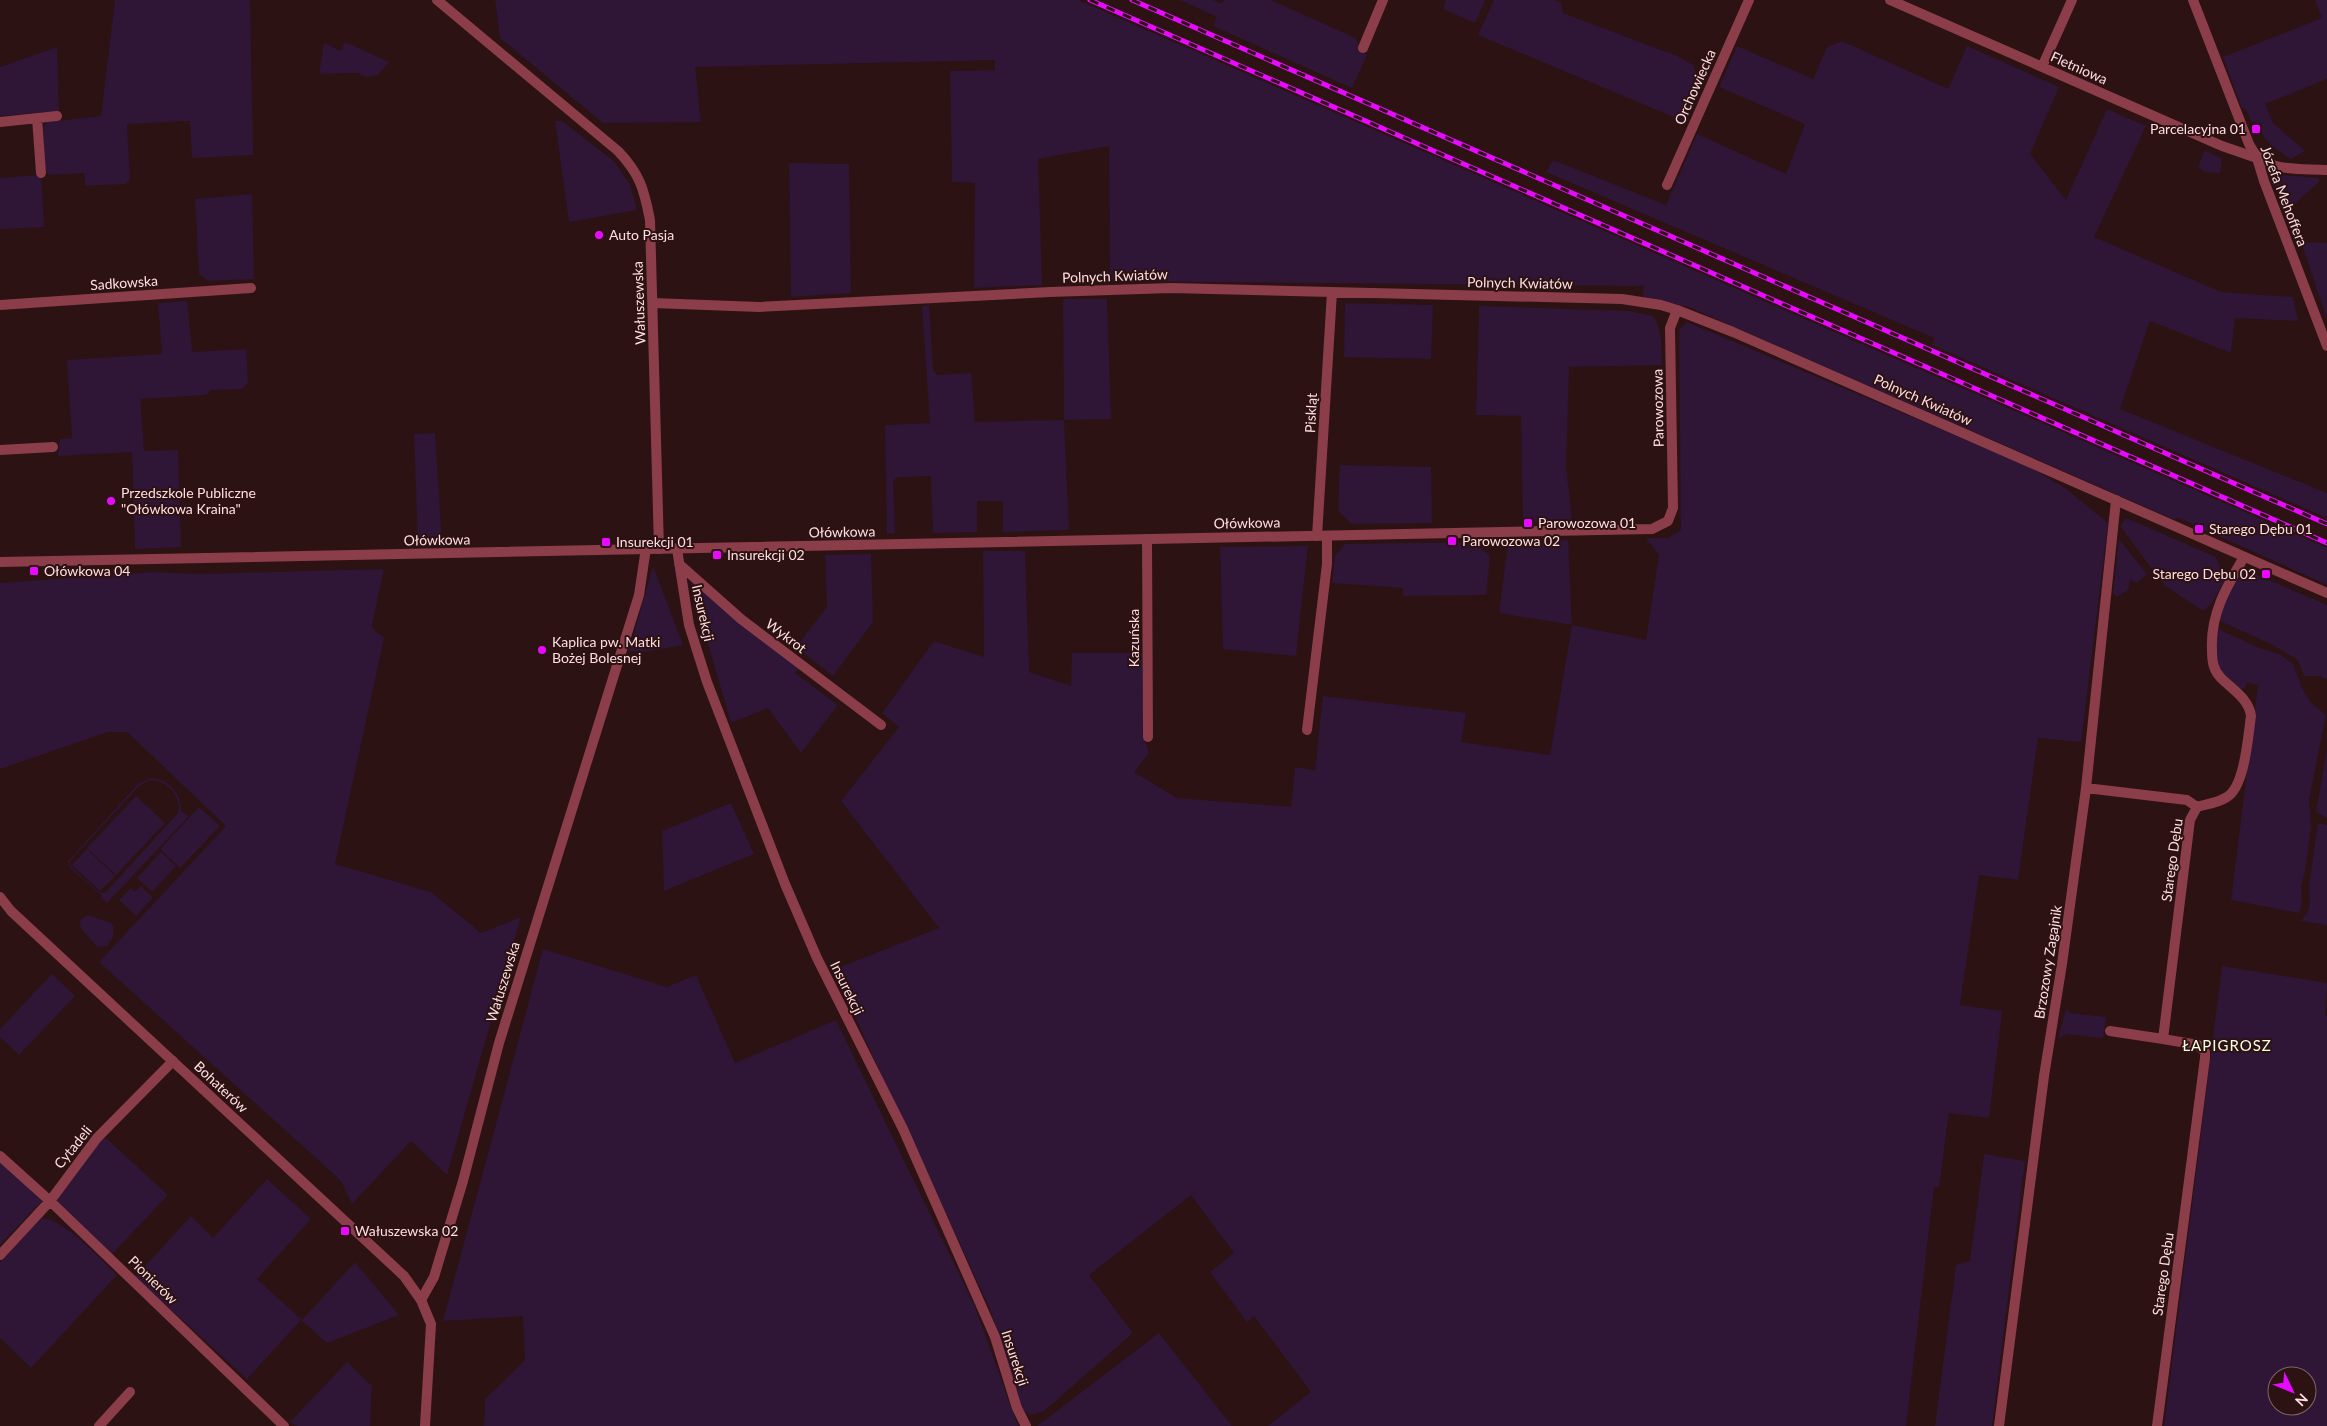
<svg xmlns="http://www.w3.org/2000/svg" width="2327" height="1426" font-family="Lato,sans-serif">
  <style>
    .green { fill: #2f1536; fill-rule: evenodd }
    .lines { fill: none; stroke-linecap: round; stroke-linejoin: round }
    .minor { stroke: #8b3d49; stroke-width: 10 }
    .tertiary { stroke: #8b3d49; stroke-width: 10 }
    .rail-casing { stroke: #e80afe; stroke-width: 5 }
    .rail { stroke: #2c1212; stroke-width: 3; stroke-dasharray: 9; stroke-linecap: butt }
    .poi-dot { fill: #e80afe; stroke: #2c1212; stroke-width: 2 }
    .labels { text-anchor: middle; stroke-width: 4; stroke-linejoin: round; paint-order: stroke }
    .street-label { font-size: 14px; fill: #ffdde0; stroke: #2c1212 }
    .poi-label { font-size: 14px; fill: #ffdde0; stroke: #2c1212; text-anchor: start }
    .neighbourhood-label { font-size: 15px; letter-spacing: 1px; fill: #f9ffdf; stroke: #2c1212 }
  </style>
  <rect width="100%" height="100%" fill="#2c1212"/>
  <path class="green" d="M115 0H250L253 155 192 158 190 121 127 124 130 179 125 184 85 186 84 173 48 175 45 167 43 127 47 122 101 116Z
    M495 0H1078L2327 548V585L2181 519 2176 518 2175 520 1689 307 1643 298 1644 286 1110 281 1109 146 1038 159 1042 285 974 288 975 183 952 182 950 71 995 70V60L695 67 701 122 603 123 500 38Z
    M1180 0H1213L1222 4 1224 0H1271L1349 35 1357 39 1359 51 1367 55 1352 88 1213 26 1217 17Z
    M1446 0H1483L1485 1 1475 23 1443 9Z
    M1494 0H1555L1561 3 1563 13 1677 56 1693 65 1701 87 1683 121 1478 35Z
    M2315 0H2327V79L2265 104 2273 123 2305 151 2291 159C2274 149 2263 140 2256 122L2252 123 2245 108 2242 109 2223 57 2322 18Z
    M1842 41 1948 89 1967 46 2059 87 2030 154 2066 200 2107 109 2146 126 2094 237 2221 292 2293 297 2298 321 2235 318 2231 353 2150 321 2120 409 2327 493V518L1932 345 1934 338 1546 172 1553 160 1666 205 1697 134 1786 174 1805 124 1719 87 1737 46 1813 79 1827 47Z
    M345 42 389 62 378 75 366 77 358 73 319 74 324 43 341 51Z
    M57 47 59 111 0 116V67Z
    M555 121H562L614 161 630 185 637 210 569 222Z
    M2205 150 2222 159 2220 173 2205 172 2198 167Z
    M789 163 849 164 851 293 791 297Z
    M41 175 44 227 0 229V178Z
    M2281 175 2319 178V182L2290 208H2284L2274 185 2276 179Z
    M252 194 254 279 208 281 199 274 195 199Z
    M2301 242 2327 243V316H2326Z
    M1063 299H1107L1111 419 1064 420 1069 530 1003 532V501H977V532L933 533 931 476 898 477 893 481 895 533 887 534 885 425 930 423 922 306 929 305 933 369 937 375 971 373 975 422 1064 420Z
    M187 301 192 352 246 349 248 383 242 389 211 390 206 395 140 399 144 451 178 450 181 547 135 549 132 452 58 456 60 439 72 438 67 360 162 354 158 303Z
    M1345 303 1433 305 1431 359 1344 357Z
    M1479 306 1629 311 1653 316 1658 325 1661 340 1662 365 1569 367 1566 467 1572 520 1523 522 1521 416 1476 415Z
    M1687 322 2026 465 2065 488 2108 523 2081 742 2038 738 2018 880 1979 875 1960 1005 2002 1011 1989 1118 1949 1113 1939 1187H1934L1906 1426H1268L1311 1392 1254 1316 1247 1322 1210 1272 1234 1253 1191 1195 1089 1275 1133 1333 1044 1411 1031 1415 1023 1410 990 1309 833 970 939 928 841 801 899 727 882 713 934 641 984 657 983 551H1025L1029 672 1071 686 1072 653H1142L1143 734 1149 753 1134 772 1177 798 1291 807 1295 767 1315 770 1323 696 1466 713 1461 742 1550 755 1572 625 1499 613 1508 543 1568 540 1572 625 1646 640 1659 555 1646 538H1668L1681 530 1679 330Z
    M435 433 442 543 418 544 414 434Z
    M1340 465 1431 467 1432 523 1351 524 1338 510Z
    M2126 518 2216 557 2225 580 2212 603 2203 611 2164 585 2120 526Z
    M2119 539 2147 574 2137 583 2130 580 2128 590 2117 597 2113 593Z
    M1476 542 1490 557 1486 595 1403 596V588L1332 583 1335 556 1345 544Z
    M1308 546 1296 656 1223 649 1220 547Z
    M871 554 873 622 833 676 796 647 827 607 825 555Z
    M653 566 683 645 645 652 629 651Z
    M384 569 372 625 374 630 384 638 335 864 431 892 481 933 521 917 447 1175 411 1141 352 1204 341 1181 317 1159 99 962 226 826 127 732H108L0 769V583L156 572 196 574Z
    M2246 570 2327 605V679L2322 678V676H2304L2297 659 2271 644 2222 622 2219 618C2224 603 2232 579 2246 570Z
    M690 582 800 666 795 673 838 705 801 753 768 708 731 723Z
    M2216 628 2262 649 2280 654 2293 664 2302 688 2310 702 2326 715 2309 800 2311 826 2306 866 2301 886 2302 903 2299 913 2231 900 2258 685 2247 682 2245 688 2240 690C2212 665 2217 665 2216 628Z
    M2327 749V818L2316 812Z
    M151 778C169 779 182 794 181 811L189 816 107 903 101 898 102 896 70 868 68 861 138 784ZM150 780C167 780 182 796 178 813L105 893H100L71 867 70 861 139 786Z
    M136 796 165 823 116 875 87 848Z
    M731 803 754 854 664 891 662 831Z
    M199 807 220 826 180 868 160 849Z
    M2318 823 2327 825V925L2301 921 2308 911 2310 903 2309 886Z
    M87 849 115 876 100 891 72 865Z
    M161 852 176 866 152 892 137 878Z
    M141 886 153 898 136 916 119 900 131 888 135 892Z
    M88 915 111 923 114 927 113 937 107 946 97 947 79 926 81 919Z
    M543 949 667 987 696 975 735 1063 836 1020 975 1307 1018 1426H484L485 1399 525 1360 523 1316 443 1321Z
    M2222 966 2327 983 2325 1015 2327 1016V1426H2164ZM2277 1376H2307V1406H2277Z
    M52 974 75 996 19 1055 0 1037V1029Z
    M2066 1009 2071 1013 2106 1017 2103 1038 2067 1034 2058 1039Z
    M104 1136 168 1195 112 1254 56 1200 88 1154Z
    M1984 1154 2025 1161 1992 1426H1935L1956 1265 1970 1261Z
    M0 1162 42 1201 0 1245Z
    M267 1179 311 1219 257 1279 302 1320 355 1262 399 1315 327 1343 301 1320 247 1379 135 1277 191 1216 213 1238Z
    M41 1218C65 1219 99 1258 117 1275L31 1368 0 1338V1263Z
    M1159 1333 1232 1426H1037Z
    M347 1362 372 1386 370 1426H297L290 1422Z"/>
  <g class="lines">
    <path class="minor" d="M437 0 618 151C640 174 644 189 650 220L659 549
      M1890 0 2222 146 2257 158 2264 181 2327 346
      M1363 48 1383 0
      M2042 67 2072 0
      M37 118 41 173
      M0 122 57 116
      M1667 185 1749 0
      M653 303 759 307 1050 292 1171 288 1622 299 1661 305 1677 310
      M0 305 251 288
      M0 450 53 447
      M1317 536 1332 292
      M1147 539 1148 737
      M677 549 689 625 707 682 785 884 817 958 903 1129 995 1337 1017 1408 1026 1426
      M679 564 741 619 881 725
      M1307 730 1327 564V536
      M2086 788 2187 800 2197 807
      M2110 1031 2163 1039
      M0 1156 50 1201 284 1426
      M0 1255 50 1201 97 1138 173 1061
      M421 1300 434 1277 463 1181 499 1043 639 595 646 548
      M99 1426 130 1392
      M1999 1426 2044 1076 2062 964 2086 788 2116 500
      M2157 1426 2205 1058V1052L2198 1045 2163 1039 2190 820 2197 807C2207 804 2218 803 2227 797 2245 786 2248 736 2251 716 2249 699 2233 690 2221 678 2213 670 2212 661 2212 650 2210 614 2227 586 2244 557"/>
    <path class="tertiary" d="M2193 0 2249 144C2263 174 2299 168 2327 170
      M0 562 1652 529 1668 521 1673 508 1670 328 1677 310 1733 332 2327 593
      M0 897 11 911 404 1276 421 1300 431 1324 425 1426"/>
    <defs>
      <path id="rail" d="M1090 0 2327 543
        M1132 0 2327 524"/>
    </defs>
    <use href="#rail" class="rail-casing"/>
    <use href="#rail" class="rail"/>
  </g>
  <g class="poi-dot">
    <rect x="2251" y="124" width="10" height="10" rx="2.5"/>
    <circle cx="599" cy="235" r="5"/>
    <circle cx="111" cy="501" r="5"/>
    <rect x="1523" y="518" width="10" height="10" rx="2.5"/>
    <rect x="2194" y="524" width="10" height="10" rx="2.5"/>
    <rect x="1447" y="536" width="10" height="10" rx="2.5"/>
    <rect x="601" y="537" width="10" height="10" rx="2.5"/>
    <rect x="712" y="550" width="10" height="10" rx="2.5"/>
    <rect x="29" y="566" width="10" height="10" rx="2.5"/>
    <rect x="2261" y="569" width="10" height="10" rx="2.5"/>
    <circle cx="542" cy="650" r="5"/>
    <rect x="340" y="1226" width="10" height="10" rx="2.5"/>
  </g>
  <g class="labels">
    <g class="street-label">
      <text transform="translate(2079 68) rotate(24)" y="5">Fletniowa</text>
      <text transform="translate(1695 87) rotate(-66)" y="5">Orchowiecka</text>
      <text transform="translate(2284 196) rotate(69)" y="5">Józefa Mehoffera</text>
      <text transform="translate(1115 276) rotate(-2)" y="5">Polnych Kwiatów</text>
      <text transform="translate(124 283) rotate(-4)" y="5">Sadkowska</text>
      <text transform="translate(1520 283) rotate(1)" y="5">Polnych Kwiatów</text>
      <text transform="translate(639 303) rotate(-92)" y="5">Wałuszewska</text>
      <text transform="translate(1923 400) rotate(24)" y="5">Polnych Kwiatów</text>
      <text transform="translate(1658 408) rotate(-91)" y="5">Parowozowa</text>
      <text transform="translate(1311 413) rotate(-87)" y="5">Piskląt</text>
      <text transform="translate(1247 523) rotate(-1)" y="5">Ołówkowa</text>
      <text transform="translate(842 532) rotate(-1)" y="5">Ołówkowa</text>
      <text transform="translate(437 540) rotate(-1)" y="5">Ołówkowa</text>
      <text transform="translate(703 613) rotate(77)" y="5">Insurekcji</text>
      <text transform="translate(786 636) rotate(37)" y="5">Wykrot</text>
      <text transform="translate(1134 638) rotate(-90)" y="5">Kazuńska</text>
      <text transform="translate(2172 860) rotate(-82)" y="5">Starego Dębu</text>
      <text transform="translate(2048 962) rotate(-81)" y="5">Brzozowy Zagajnik</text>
      <text transform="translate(503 982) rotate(-73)" y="5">Wałuszewska</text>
      <text transform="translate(847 988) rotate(64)" y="5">Insurekcji</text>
      <text transform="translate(221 1087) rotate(43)" y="5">Bohaterów</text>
      <text transform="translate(73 1147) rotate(-51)" y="5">Cytadeli</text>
      <text transform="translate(2163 1274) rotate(-82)" y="5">Starego Dębu</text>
      <text transform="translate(153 1280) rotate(44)" y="5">Pionierów</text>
      <text transform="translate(1015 1358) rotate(72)" y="5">Insurekcji</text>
    </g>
    <g class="poi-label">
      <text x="2246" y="134" text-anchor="end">Parcelacyjna 01</text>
      <text x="609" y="240">Auto Pasja</text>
      <text x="121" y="498">Przedszkole Publiczne<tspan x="121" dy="16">"Ołówkowa Kraina"</tspan></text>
      <text x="1538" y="528">Parowozowa 01</text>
      <text x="2209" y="534">Starego Dębu 01</text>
      <text x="1462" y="546">Parowozowa 02</text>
      <text x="616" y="547">Insurekcji 01</text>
      <text x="727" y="560">Insurekcji 02</text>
      <text x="44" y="576">Ołówkowa 04</text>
      <text x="2256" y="579" text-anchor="end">Starego Dębu 02</text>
      <text x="552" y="647">Kaplica pw. Matki<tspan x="552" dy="16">Bożej Bolesnej</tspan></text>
      <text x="355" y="1236">Wałuszewska 02</text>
    </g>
    <g class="neighbourhood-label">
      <text x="2227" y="1051">ŁAPIGROSZ</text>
    </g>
  </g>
  <g transform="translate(2292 1391) rotate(133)"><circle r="24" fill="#2c1212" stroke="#806364"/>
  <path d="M0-4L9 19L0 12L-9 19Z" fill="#e80afe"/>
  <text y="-8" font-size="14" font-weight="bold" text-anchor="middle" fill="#ffdde0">N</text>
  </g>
</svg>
